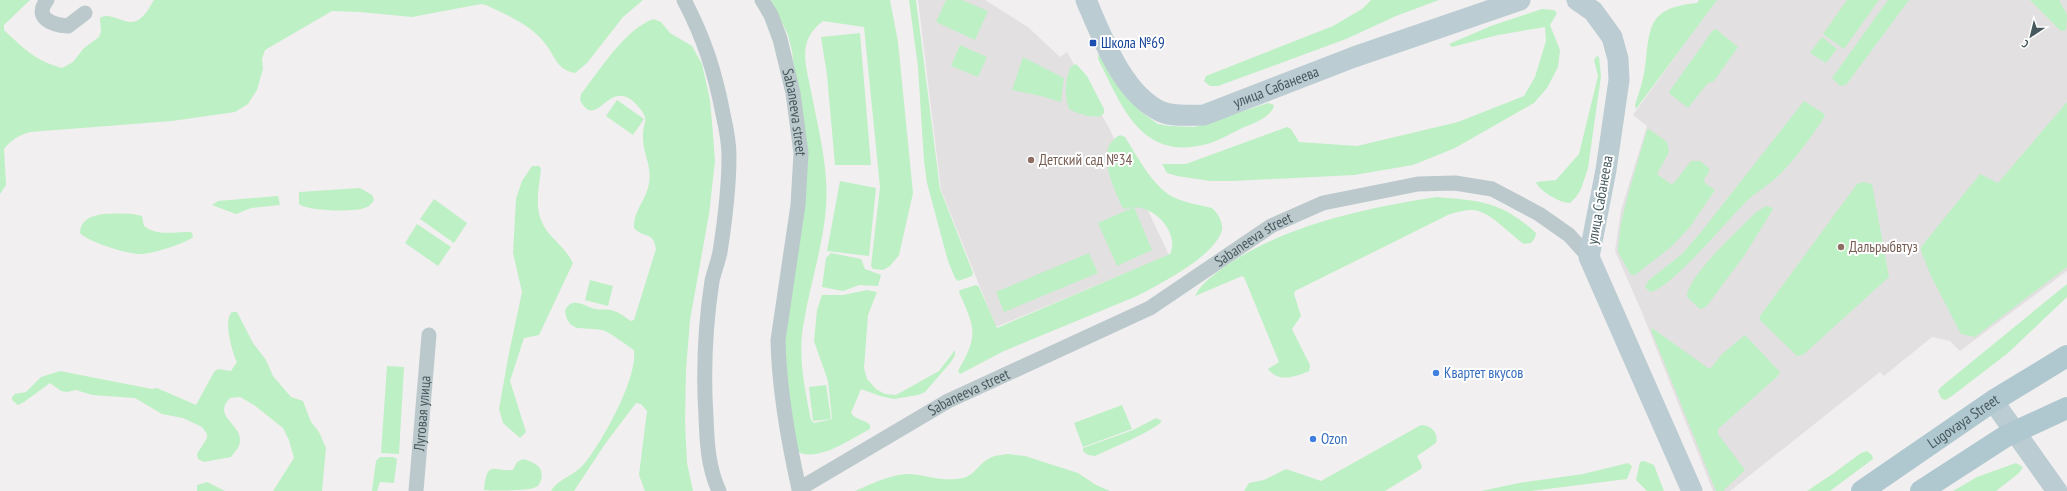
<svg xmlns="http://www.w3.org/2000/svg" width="2067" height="491" font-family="'PT Sans Narrow',sans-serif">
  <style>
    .education { fill: #e3e0e2 }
    .green { fill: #bdf0c4 }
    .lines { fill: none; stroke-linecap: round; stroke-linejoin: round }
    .street { stroke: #bbc9cd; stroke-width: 15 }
    .secondary { stroke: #bbccd2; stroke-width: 21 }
    .primary { stroke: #afc7cf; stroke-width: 22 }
    .transit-dot { fill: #1a4fb4; stroke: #fff; stroke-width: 1.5 }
    .education-dot { fill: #8d6e63; stroke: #fff; stroke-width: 1.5 }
    .shop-dot { fill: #3f7fe0; stroke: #fff; stroke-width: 1.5 }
    .labels { text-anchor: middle; stroke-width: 4; stroke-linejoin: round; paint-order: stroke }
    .transit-label { font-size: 15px; fill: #164399; stroke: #fff; text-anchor: start }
    .street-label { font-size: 15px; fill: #47595e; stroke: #fff }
    .education-label { font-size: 15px; fill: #785e54; stroke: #fff; text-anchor: start }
    .shop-label { font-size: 15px; fill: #366cbe; stroke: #fff; text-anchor: start }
  </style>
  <rect width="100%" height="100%" fill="#f2eff0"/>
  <path class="education" d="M918 0H985L1028 27 1060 57 1067 52 1110 130 1169 255 996 327 941 190Z
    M1716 0H2067V271L1960 351 1950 341 1932 337 1884 376 1880 372 1730 491H1713L1641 310 1615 251 1621 210 1647 126 1633 115Z"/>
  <path class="green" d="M0 0H30L4 25V30C23 48 36 61 62 68L73 62 84 48 99 37 101 32 100 18C112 10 128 30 141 18 147 13 150 6 154 0H643L623 17 587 63 575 73C558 70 556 59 547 46 532 25 509 16 486 5L481 4 412 17 360 12 332 11 265 50 262 59 263 69 257 90 248 104 235 112 172 121 30 132C19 135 11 140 4 149L6 185 0 194Z
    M771 0H890L898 42 913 193 899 255 890 266 883 270 873 269 871 266 880 187 864 27 823 21C795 42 807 67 812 96 819 132 829 170 826 207 823 248 809 287 803 327 798 358 805 390 811 420L814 423 832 419 828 381 814 341 817 310 822 295H843L867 290 877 292 868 315 864 368 867 379 876 389 885 394 896 395 939 371 955 350V355L951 362 925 392 918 395 894 399 880 396 861 389 851 413C855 420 864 419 870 425V429C850 439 814 466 794 449L781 357 804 151 792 51 788 35Z
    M909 0H916L940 189 973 273 972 276 958 281 955 278 948 261 927 183 924 161 918 67Z
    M946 0H962L988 11 975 40 936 22Z
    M1371 0H1439L1396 16 1346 39 1218 86H1210L1204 81 1206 76 1333 26 1362 9Z
    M1699 0H1717L1636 109 1635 105C1639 93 1643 81 1645 68 1650 27 1647 8 1697 3Z
    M1847 0H1879L1844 49 1823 34Z
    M1888 0H1909L1846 85 1840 86 1832 78Z
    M2030 0H2059L2067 15 2066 30 2061 31Z
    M1542 9 1554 10 1557 13 1550 25 1560 50 1558 67 1547 88 1534 103 1455 148 1413 165 1354 175 1233 181H1210L1177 176 1167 173 1162 164H1186L1287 127 1291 129 1299 142 1357 146 1458 122 1524 96 1535 77 1546 41 1545 27 1498 35 1452 47 1449 44 1491 26Z
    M653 19 661 22 670 33 692 46 702 64 710 100 713 135 715 161 709 214 690 320 686 370 685 422 687 463 693 491H645L639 475 647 411 641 404 636 403 605 444 574 491H551C558 479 575 475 584 464 602 442 638 378 634 350 626 345 610 332 602 330 585 327 567 334 565 310 573 296 584 306 595 309 601 310 606 309 611 310 619 312 625 317 631 321L634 320 656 249C654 231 642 238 634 228 633 211 647 199 649 183 652 165 643 154 643 138 642 120 652 122 637 105 609 74 597 133 580 100L581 94C601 69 623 31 653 19Z
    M1716 29 1738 47 1714 81 1707 84 1688 108 1670 94 1669 92 1713 30Z
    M860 33 871 165H835L827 75 821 37Z
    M1822 37 1837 49 1826 63 1810 53Z
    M960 45 987 57 978 77 951 66Z
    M1099 52 1141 112 1158 124 1169 126 1195 127 1268 103 1274 105C1272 118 1251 124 1240 129 1230 134 1218 141 1207 144 1141 162 1122 106 1098 59Z
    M1597 56 1599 57 1601 76 1588 168 1581 189 1576 197 1570 203C1560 203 1539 191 1536 182L1556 180 1579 154 1598 76 1594 60Z
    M1023 57 1064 78 1061 102 1041 96 1012 90Z
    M1076 64 1087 76 1104 109V113L1101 116C1090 118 1079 114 1069 109 1064 94 1065 80 1071 66Z
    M617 100 644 119 633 135 606 116Z
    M1804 101 1823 113 1825 116C1813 135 1794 161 1778 176 1769 185 1758 191 1749 199 1730 217 1670 290 1650 292L1645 287 1649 280 1682 254 1701 232Z
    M2067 102V267L1975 337 1961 334 1931 276 1921 251V247L1980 174 1998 183Z
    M1649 129 1667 142 1669 152 1657 174 1671 184 1674 183 1691 161H1700L1709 168V172L1704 179 1705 183 1715 190 1690 227 1671 247 1635 275H1631L1619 254 1618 249 1621 223 1629 191 1647 130Z
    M1120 135 1125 137C1137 156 1153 187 1173 197 1185 203 1200 205 1212 208 1218 213 1225 225 1221 233 1211 258 1160 284 1137 296L1004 351 960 374 958 371C979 335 975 328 959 292L960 290 976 285 979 287 997 328 1170 254C1181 232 1150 199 1125 209L1122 207C1114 187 1093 149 1120 135Z
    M532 166H539L541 169C538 196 532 215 552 237 560 245 568 253 573 263L539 335 524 338 510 381 526 432 520 438 503 423 499 409 509 353 522 292 513 253 516 199 522 181Z
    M840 181 876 188 869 256 827 251Z
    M1863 182 1872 184 1889 277 1803 355 1797 356 1760 320V316L1857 184Z
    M360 188 372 195 374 200C372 203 370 206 367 207 357 213 307 211 299 204V192Z
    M278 196 280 205 251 208 236 214 212 205 218 201Z
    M1437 197C1481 201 1501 201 1536 233L1535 238 1531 243 1524 244C1511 235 1493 215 1478 211 1470 208 1458 212 1450 214L1295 291 1294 294 1301 316 1292 329 1310 365 1309 371C1295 377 1279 383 1268 369L1279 362 1244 277 1242 276 1195 296C1200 285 1211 277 1220 270 1280 226 1365 208 1437 197Z
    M434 199 467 223 454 243 420 219Z
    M1766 206 1773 208 1772 211 1744 256 1706 307 1700 309 1687 297C1687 276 1739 230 1755 213Z
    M1134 207 1152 250 1117 266 1098 223Z
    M133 214 142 216 144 226C158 237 175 231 191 232L193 235 192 238C180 245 155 253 142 254 130 255 88 242 80 233 81 209 117 214 133 214Z
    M417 224 451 247 438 266 405 243Z
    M831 253 861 259 865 269 881 275 878 286 859 285 843 291 822 287 826 258Z
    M1089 253 1098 273 1004 312 996 292Z
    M590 280 613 286 608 306 585 300Z
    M2067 284V297L2008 353 1952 396 1945 400 1941 398 1938 391 1941 387Z
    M232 312H237L253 343 266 360 273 376 291 397 303 401 311 422 319 432 326 448 322 491H273L294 458 289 440 283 428 254 405 240 397 230 398C212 417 241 423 240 441 240 447 234 453 231 457L204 462 198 459 197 454 207 438V434L202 427 183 418 162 414 135 398 92 395 76 390 67 392 61 391 50 383 24 402 18 405 12 400V397L15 394 26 392 41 377 60 371 152 389 157 388 196 405 214 372 218 369 231 371 237 362C232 352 223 320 232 312Z
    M1652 328 1708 368H1711L1722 354 1745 335 1780 372 1778 376 1718 429V434L1745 470 1723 491H1716L1651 330Z
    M387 366 404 367 399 454 381 453Z
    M826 385 831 419 813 421 809 387Z
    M1122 405 1132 429 1083 447 1074 423Z
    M1156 418 1162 421C1156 430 1107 450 1095 456L1088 455 1083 451V448L1133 430Z
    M1421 425C1431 425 1439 433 1436 443L1417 456 1422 466 1421 469 1385 491H1244L1249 483 1264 480 1286 469 1321 481Z
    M1867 451 1872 455 1873 459 1830 491H1807L1834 473 1861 453Z
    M1008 454 1025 456 1078 473 1096 485 1110 491H855C871 484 893 473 911 474 930 476 942 482 963 478 975 475 980 462 990 458 994 455 1003 455 1008 454Z
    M380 457H393L397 459 394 483 380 482 377 491H372L376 461Z
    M523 459C534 462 545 467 541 480 540 483 539 486 536 487 529 491 493 491 484 490 487 458 494 472 513 470L517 462Z
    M1644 461 1654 465 1664 491H1647L1636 480 1640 462Z
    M1628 463 1632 466 1627 479 1531 491H1481L1519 483 1583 474Z
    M2016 463 2023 467 2019 473 1996 491H1953L1977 477Z
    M207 482 225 491H197V485Z"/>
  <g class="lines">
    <g class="street">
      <path d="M47 0C33 18 52 25 68 26L85 13"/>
      <path d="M684 0C704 38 715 72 723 114 726 127 729 142 729 156 729 188 725 220 720 252 718 262 714 272 712 281 705 327 703 371 706 417 707 443 708 467 719 491"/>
      <path id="s1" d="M762 0 771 15 780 39 793 93 801 153 798 205 778 340C779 389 788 440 799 489L948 401 1150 308 1271 226 1323 203 1418 184 1455 183 1492 189 1539 214 1569 235 1589 257"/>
      <path id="s2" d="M416 491 429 335"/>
    </g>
    <g class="secondary">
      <path id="s3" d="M1086 0C1102 37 1123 95 1162 112 1174 117 1191 115 1204 115L1354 57 1520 0"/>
      <path d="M1577 0 1593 11 1612 37 1618 59 1619 80 1606 170 1589 257 1692 491"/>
      <path d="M1993 401 2057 491"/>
    </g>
    <g class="primary">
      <path id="s4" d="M1862 491 1993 401 2067 356"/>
      <path d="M1921 491 2006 436 2067 408"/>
    </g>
  </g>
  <rect class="transit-dot" x="1089" y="39" width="8" height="8" rx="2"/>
  <g class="education-dot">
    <circle cx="1031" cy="160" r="4"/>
    <circle cx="1841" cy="247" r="4"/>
  </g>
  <g class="shop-dot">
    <circle cx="1436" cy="373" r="4"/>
    <circle cx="1313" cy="439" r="4"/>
  </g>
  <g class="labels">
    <g class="transit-label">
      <text x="1101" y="48">Школа №69</text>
    </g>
    <g class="street-label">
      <text dy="5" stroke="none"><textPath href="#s3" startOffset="258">улица Сабанеева</textPath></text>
      <text dy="5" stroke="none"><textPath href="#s1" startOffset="118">Sabaneeva street</textPath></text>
      <text transform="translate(1600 200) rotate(-80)" y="5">улица Сабанеева</text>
      <text dy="5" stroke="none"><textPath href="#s1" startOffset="1018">Sabaneeva street</textPath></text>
      <text dy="5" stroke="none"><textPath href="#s1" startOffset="694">Sabaneeva street</textPath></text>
      <text dy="5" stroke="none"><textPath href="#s2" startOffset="78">Луговая улица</textPath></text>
      <text dy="5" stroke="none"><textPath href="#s4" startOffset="123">Lugovaya Street</textPath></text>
    </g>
    <g class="education-label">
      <text x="1039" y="165">Детский сад №34</text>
      <text x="1849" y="252">Дальрыбвтуз</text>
    </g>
    <g class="shop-label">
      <text x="1444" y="378">Квартет вкусов</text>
      <text x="1321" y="444">Ozon</text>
    </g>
  </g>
  <g transform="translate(2031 36) rotate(215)" stroke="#ffffff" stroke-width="3" paint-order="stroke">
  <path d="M0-3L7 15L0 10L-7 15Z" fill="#47595e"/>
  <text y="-6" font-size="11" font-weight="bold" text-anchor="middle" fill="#47595e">С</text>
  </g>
</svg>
